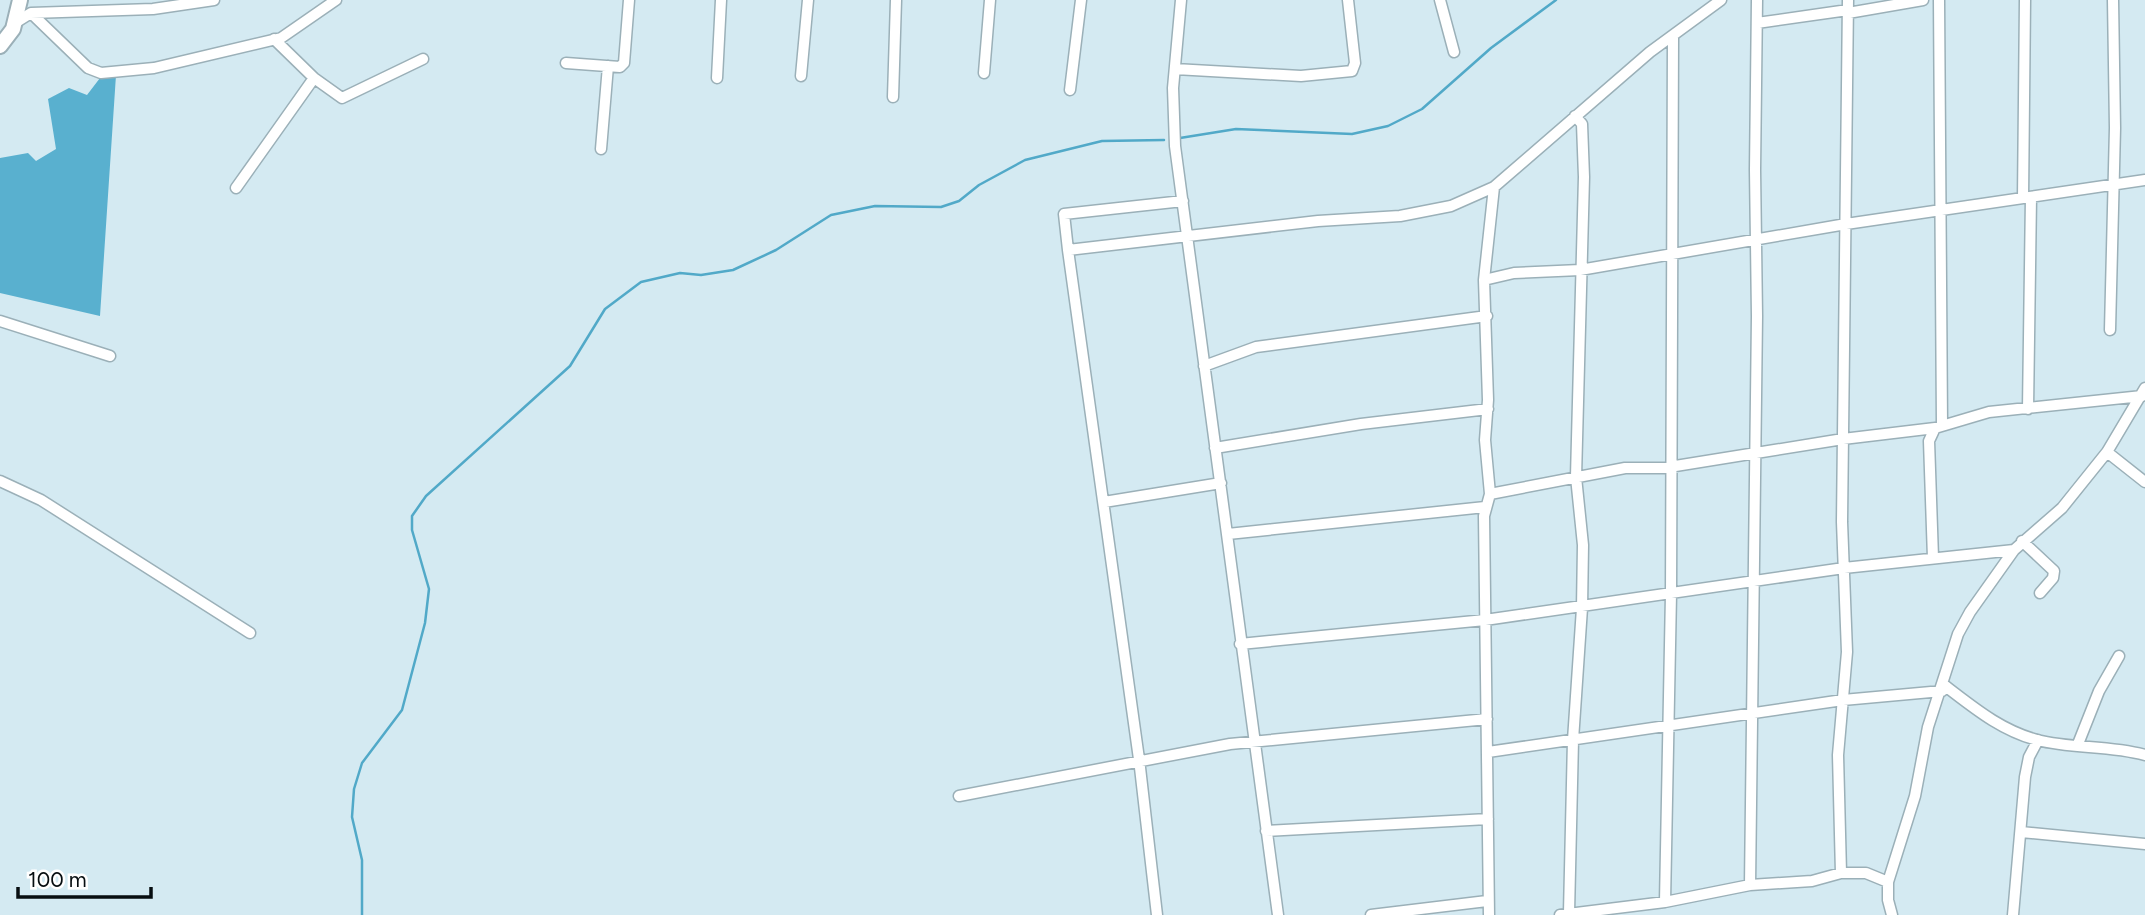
<svg xmlns="http://www.w3.org/2000/svg" width="2145" height="915" font-family="Figtree,sans-serif">
  <style>
    .forest { fill: #59b0cf }
    .lines { fill: none; stroke-linecap: round; stroke-linejoin: round }
    .stream { stroke: #51a9c8; stroke-width: 2.5 }
    .street-casing { stroke: #9bb0b8; stroke-width: 13 }
    .secondary-casing { stroke: #9bb0b8; stroke-width: 18 }
    .street { stroke: #fff; stroke-width: 10 }
    .secondary { stroke: #fff; stroke-width: 14 }
  </style>
  <rect width="100%" height="100%" fill="#d4eaf2"/>
  <path class="forest" d="M116 75 100 316 0 293V158L28 153 36 161 56 149 48 99 69 88 87 95 100 78Z"/>
  <g class="lines">
    <path class="stream" d="M1180 138 1236 129 1352 134 1388 126 1422 109 1491 48 1556 0
      M362 915V860L352 817 354 789 362 763 402 710 425 623 429 589 412 530V516L426 496 570 366 605 309 641 282 680 273 701 275 733 270 776 250 831 215 875 206 941 207 959 201 979 185 1025 160 1102 141 1164 140"/>
    <defs>
      <path id="street" d="M1181 0 1173 88 1175 146 1278 915
        M1440 0 1454 52
        M1939 0 1942 425
        M31 13 88 68 101 73 154 68 281 38 336 0
        M1848 13 1923 0
        M15 23 31 13 153 9 214 0
        M1757 23 1848 10
        M274 39 314 78 342 98 423 59
        M566 63 620 67 624 63 629 0
        M1175 69 1301 76 1352 71 1355 63 1348 0
        M984 73 990 0
        M801 76 808 0
        M717 78 721 0
        M1070 90 1081 0
        M893 97 896 0
        M601 149 608 66
        M236 188 314 78
        M2023 198 2025 0
        M1068 250 1064 214 1183 201
        M1484 280 1514 273 1580 270 1846 224 2145 180
        M0 321 110 356
        M2110 330 2115 128 2113 0
        M1204 366 1256 347 1487 316
        M2028 409 2031 197
        M1215 448 1361 424 1488 409
        M2107 452 2145 482
        M0 481 41 500 250 633
        M1490 494 1625 468H1663L1843 439 1935 428
        M1104 502 1221 483
        M1228 534 1485 507
        M2022 541 2054 571 2053 578 2040 593
        M1933 558 1929 441 1935 428 1989 412 2142 396
        M1240 644 1485 620 1844 568 2014 550
        M1944 685C1973 707 2000 730 2037 740 2072 749 2110 745 2145 755
        M2078 744 2099 691 2119 656
        M1488 752 1843 700 1942 691
        M959 796 1230 744 1487 719
        M1266 831 1488 819
        M2021 832 2145 844
        M1841 873 1838 755 1847 652 1842 522 1848 0
        M1750 885 1757 316 1755 170 1757 0
        M1665 902 1671 594 1673 38
        M1569 913 1573 740 1582 608 1583 545 1576 477 1584 177 1582 124 1575 116
        M1157 915 1139 759 1068 250 1318 221 1400 216 1451 206 1494 187 1650 52 1721 0
        M1371 915 1487 901
        M1489 915 1484 516 1490 494 1485 440 1488 400 1484 280 1494 187
        M1560 915 1665 902 1750 885 1812 881 1841 873H1866L1888 882
        M1892 915 1888 900V882L1915 796 1928 727 1958 634 1970 612 2014 550 2062 508 2107 452 2145 388
        M2013 915 2025 777 2029 757 2038 740"/>
      <path id="secondary" d="M0 46 13 29 20 0"/>
    </defs>
    <use href="#street" class="street-casing"/>
    <use href="#secondary" class="secondary-casing"/>
    <use href="#street" class="street"/>
    <use href="#secondary" class="secondary"/>
  </g>
  <path d="M18 887v10h133v-10" fill="none" stroke="#070e11" stroke-width="3.5"/>
  <text x="28" y="887" font-size="21" fill="#070e11" stroke="#ffffff" stroke-width="5" paint-order="stroke">100 m</text>
</svg>
